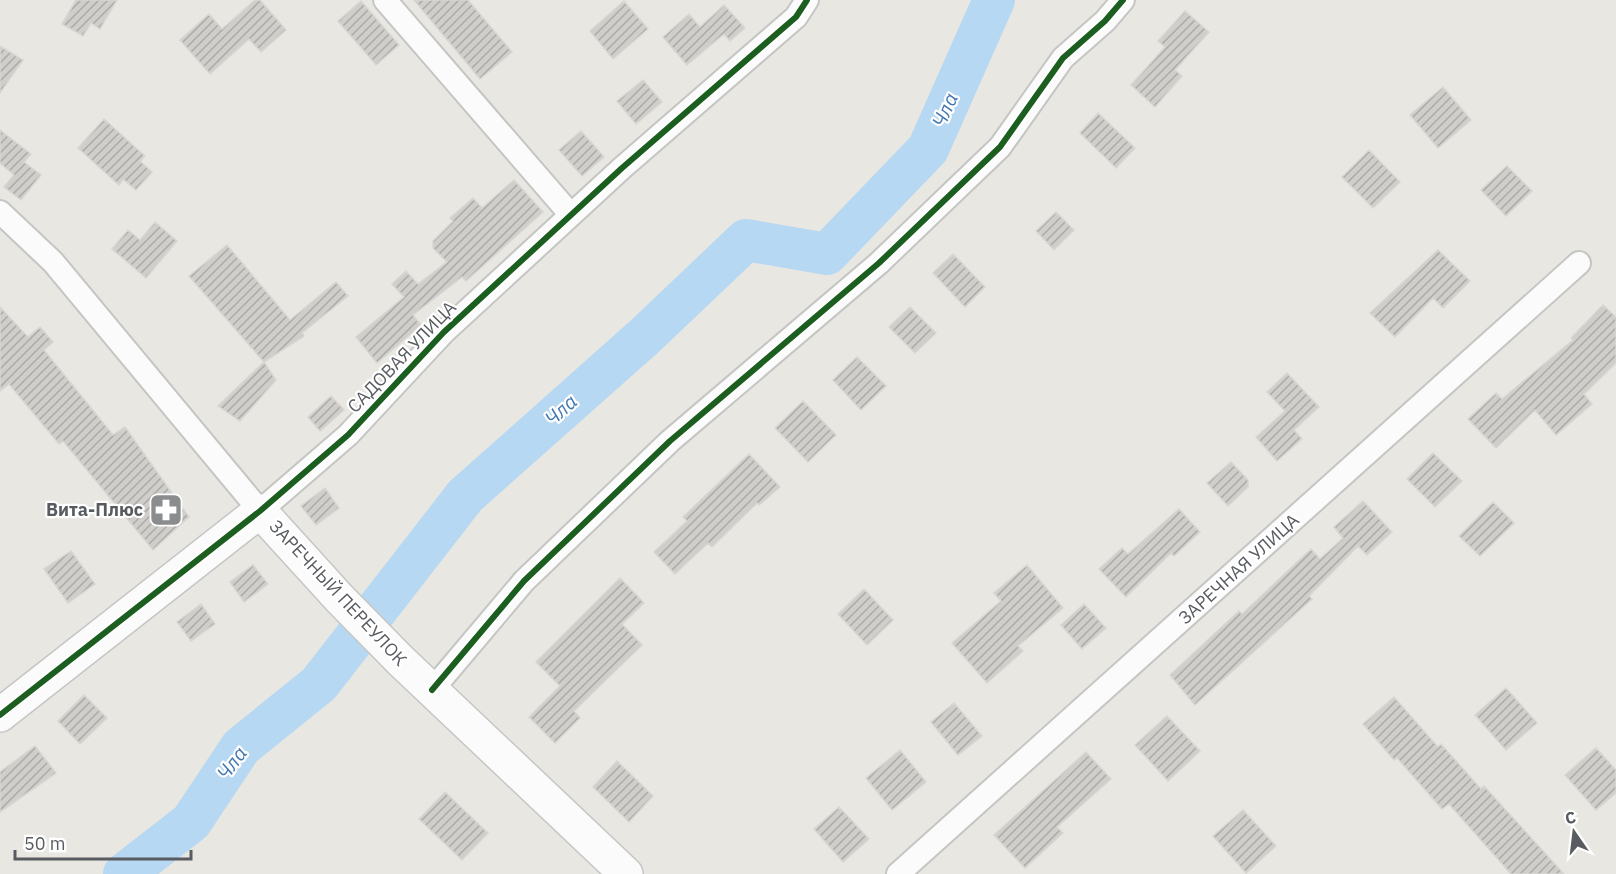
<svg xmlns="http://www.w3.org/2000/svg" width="1616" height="874" font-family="'IBM Plex Sans',sans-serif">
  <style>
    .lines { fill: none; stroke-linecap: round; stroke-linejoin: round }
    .river { stroke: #b6d8f2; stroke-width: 42 }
    .building { fill: url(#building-hatch); stroke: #d7d6d2; stroke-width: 1.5 }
    .street-casing { stroke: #c5c5c4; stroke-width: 26 }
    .secondary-casing { stroke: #c5c6c5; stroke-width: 36 }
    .street { stroke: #fcfbfb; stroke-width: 22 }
    .secondary { stroke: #fcfbfb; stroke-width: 33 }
    .cycleway-casing { stroke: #fff; stroke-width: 10 }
    .cycleway { stroke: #1b5e20; stroke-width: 6 }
    .labels { text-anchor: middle; stroke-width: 4.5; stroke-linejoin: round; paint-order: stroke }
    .street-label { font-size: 18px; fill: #585b60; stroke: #fff }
    .poi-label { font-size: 18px; font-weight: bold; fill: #585b60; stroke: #fff; text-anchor: end }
    .water-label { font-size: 20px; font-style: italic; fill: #4378b2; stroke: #fff }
  </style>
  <defs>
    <pattern id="building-hatch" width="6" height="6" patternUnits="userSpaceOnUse" patternTransform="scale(1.5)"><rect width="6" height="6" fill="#cfcecb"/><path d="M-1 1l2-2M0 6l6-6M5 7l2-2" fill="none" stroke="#abaaa8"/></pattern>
  </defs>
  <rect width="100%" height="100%" fill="#e8e7e2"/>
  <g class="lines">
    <path class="river" d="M124 874 191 822 241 747 319 684 465 496 645 336 746 240 827 254 928 149 994 0"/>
  </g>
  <path class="building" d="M76 0H117L100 29 91 23 83 36 62 24Z
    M255 0H260L286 30 261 52 249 39 210 74 180 40 209 14 222 29Z
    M414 0H468L512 52 480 79Z
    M361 1 399 45 376 65 338 21Z
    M624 1 648 29 613 59 590 31Z
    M724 5 745 28 730 41 724 34 687 65 663 37 689 14 700 27Z
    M1185 11 1209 32 1175 70 1182 76 1155 107 1131 85 1165 47 1158 41Z
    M0 46 23 60 0 93Z
    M643 80 662 102 636 124 617 101Z
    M1443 87 1471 120 1438 148 1410 115Z
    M1098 113 1135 148 1116 168 1080 133Z
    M104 119 145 156 140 161 152 172 136 190 123 179 119 185 78 148Z
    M0 130 31 154 24 162 41 175 21 200 4 187 14 175 0 163Z
    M581 131 604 157 582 176 559 150Z
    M1369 150 1400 182 1373 208 1342 177Z
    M1507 166 1532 191 1506 216 1481 190Z
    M514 180 543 212 466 281 462 277 413 315 421 325 377 363 356 337 404 297 392 284 406 271 418 284 447 262 433 248V241L453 221 450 218 473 198 482 208Z
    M1056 212 1074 230 1054 250 1036 231Z
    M155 222 177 241 146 278 112 249 128 230 140 240Z
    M227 245 290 320 336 282 348 296 302 333 304 336 264 362 189 276Z
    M1438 250 1470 281 1443 308 1433 298 1395 337 1370 313Z
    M953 254 985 287 965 307 933 273Z
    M1603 305 1616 317V363L1584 394 1592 404 1556 435 1535 410 1496 448 1468 419 1496 393 1502 399 1573 340 1571 338Z
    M0 307 28 337 40 327 53 342 44 350 113 435 125 427 189 517 153 550 63 441 59 444 9 384 0 391Z
    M910 307 936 333 915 353 889 327Z
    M857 357 886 386 861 410 833 380Z
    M264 362 276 380 240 421 218 406Z
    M1287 373 1319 407 1294 430 1302 439 1277 461 1256 437 1285 411 1267 392Z
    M331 396 344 410 320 431 308 417Z
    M803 401 836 435 808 462 775 428Z
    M1433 453 1462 481 1435 507 1407 479Z
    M749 454 780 487 759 505 757 503 712 547 708 543 675 574 654 552 687 521 683 517Z
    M1231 462 1248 480V487L1228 506 1207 483Z
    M325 488 339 508 316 525 301 506Z
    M1363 501 1392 532 1367 555 1358 546 1309 596 1312 599 1195 705 1170 675 1239 611 1242 614 1311 549 1320 559 1343 538 1334 527Z
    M1493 502 1514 523 1480 556 1459 536Z
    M1179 509 1200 532 1174 556 1171 553 1126 597 1099 569 1122 548 1128 554Z
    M71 551 95 584 68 603 44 569Z
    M253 565 268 584 244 602 230 582Z
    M1027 565 1063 608 1018 646 1023 651 987 683 952 643 1001 601 994 593Z
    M620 578 644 603 622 624 642 645 574 711 580 718 555 743 529 717 560 686 536 662Z
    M864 589 893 620 867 645 838 614Z
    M201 604 215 624 191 641 177 622Z
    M1084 604 1106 628 1082 649 1061 625Z
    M1506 688 1537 723 1506 750 1475 715Z
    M84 695 107 718 80 744 58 721Z
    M1394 697 1438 747 1441 744 1481 789 1484 786 1564 874H1511L1449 804 1442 809 1397 758 1394 760 1363 724Z
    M954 703 982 736 958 755 931 722Z
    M1167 716 1200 751 1168 781 1135 745Z
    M35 746 56 773 0 812V772Z
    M1596 748 1616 770V793L1596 810 1565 775Z
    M900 750 926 782 892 810 866 778Z
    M1086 752 1111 779 1057 827 1063 833 1025 868 994 835Z
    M617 761 653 796 629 822 593 787Z
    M445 792 488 833 462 860 419 819Z
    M839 807 869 839 843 862 814 829Z
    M1243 810 1276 846 1246 873 1213 836Z"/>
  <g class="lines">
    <defs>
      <path id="street" d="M385 0 571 215
        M0 212 53 262 260 511 348 435 444 332 622 168 796 17 807 0
        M432 690 524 581 670 441 879 263 1000 147 1063 58 1105 21 1123 0
        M898 874 1579 263"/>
      <path id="secondary" d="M0 715 260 511 340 599 401 661 626 874"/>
    </defs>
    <use href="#street" class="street-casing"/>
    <use href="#secondary" class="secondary-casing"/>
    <use href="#street" class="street"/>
    <use href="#secondary" class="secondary"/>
    <defs>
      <path id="cycleway" d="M432 690 524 581 670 441 879 263 1000 147 1063 58 1105 21 1123 0
        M0 715 260 511 348 435 444 332 622 168 796 17 807 0"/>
    </defs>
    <use href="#cycleway" class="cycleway-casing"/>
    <use href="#cycleway" class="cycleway"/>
  </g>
  <defs>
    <symbol id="pharmacy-square" viewBox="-11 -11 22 22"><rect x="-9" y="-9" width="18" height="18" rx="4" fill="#8a8c8e" stroke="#fff"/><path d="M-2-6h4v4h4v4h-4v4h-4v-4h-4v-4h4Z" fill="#fff"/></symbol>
  </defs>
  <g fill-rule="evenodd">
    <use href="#pharmacy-square" x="147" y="491" width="38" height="38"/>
  </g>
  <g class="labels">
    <g class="street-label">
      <text transform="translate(402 357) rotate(-46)" y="6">САДОВАЯ УЛИЦА</text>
      <text transform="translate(1239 569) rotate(-42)" y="6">ЗАРЕЧНАЯ УЛИЦА</text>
      <text transform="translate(338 593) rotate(47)" y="6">ЗАРЕЧНЫЙ ПЕРЕУЛОК</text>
    </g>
    <g class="poi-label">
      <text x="143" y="516">Вита-Плюс</text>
    </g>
    <g class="water-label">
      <text transform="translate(945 110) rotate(-66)" y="7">Чла</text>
      <text transform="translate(561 410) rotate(-42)" y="7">Чла</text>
      <text transform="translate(232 763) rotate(-53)" y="7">Чла</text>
    </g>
  </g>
  <g transform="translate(1574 832) rotate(346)" stroke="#ffffff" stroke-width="4.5" paint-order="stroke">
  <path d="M0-4.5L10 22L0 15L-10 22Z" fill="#585b60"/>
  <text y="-9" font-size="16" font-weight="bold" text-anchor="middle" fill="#585b60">С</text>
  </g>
  <path d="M15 850v9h176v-9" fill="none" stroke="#585b60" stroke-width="3"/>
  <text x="24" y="850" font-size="18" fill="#585b60" stroke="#ffffff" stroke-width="4.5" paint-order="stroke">50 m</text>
</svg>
